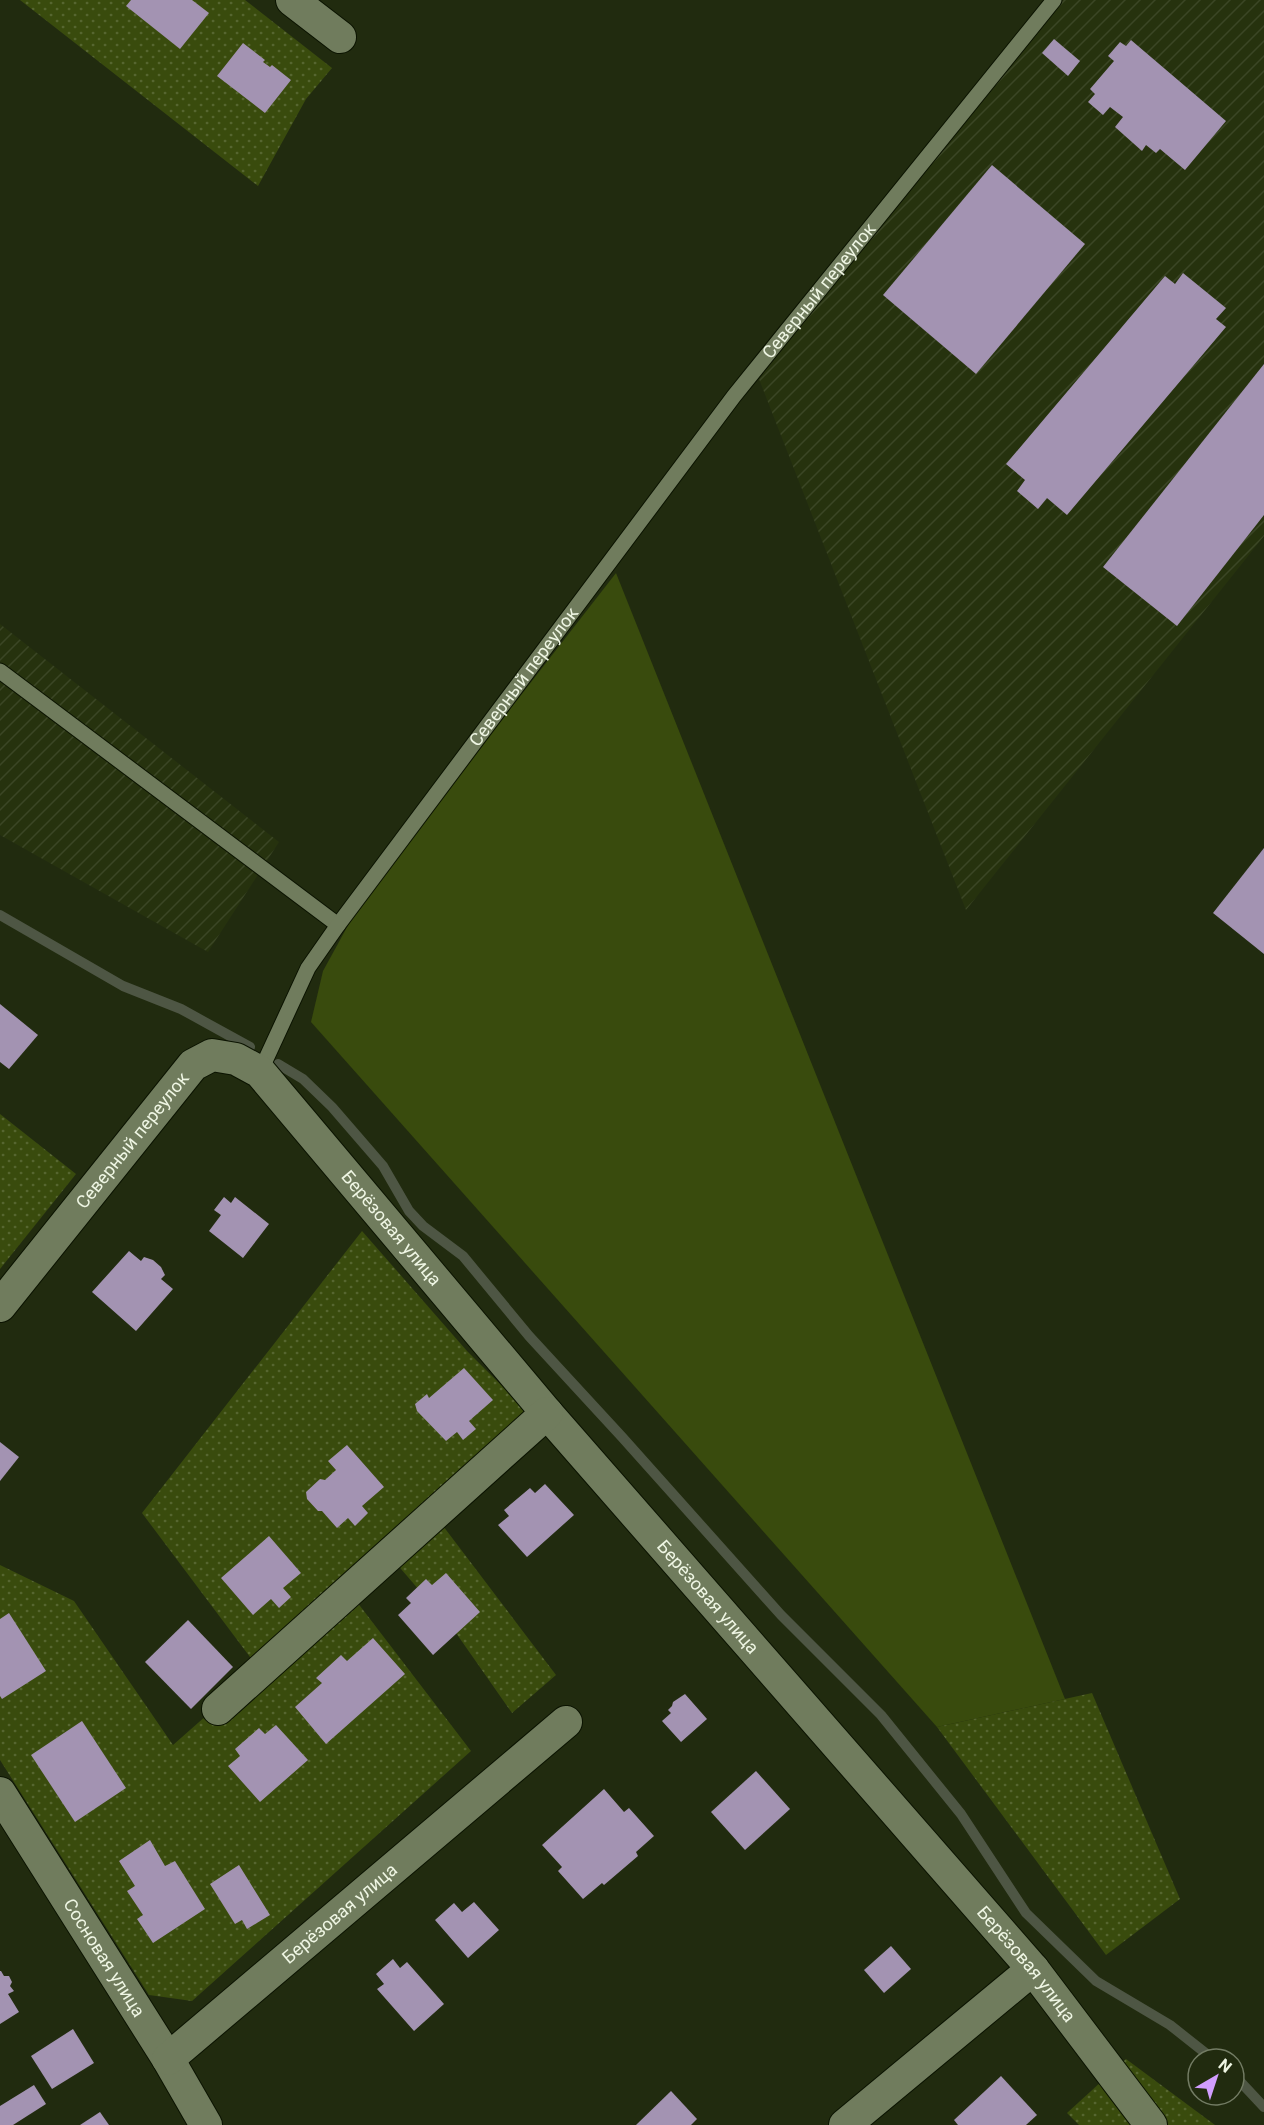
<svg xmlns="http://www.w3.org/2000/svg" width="1264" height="2125" font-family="Roboto,sans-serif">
	<defs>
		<pattern id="industrial-furrows" width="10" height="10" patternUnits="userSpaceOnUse" patternTransform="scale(1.5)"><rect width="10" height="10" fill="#26320e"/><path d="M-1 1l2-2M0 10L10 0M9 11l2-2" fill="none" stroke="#3b4625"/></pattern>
		<pattern id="park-dots" width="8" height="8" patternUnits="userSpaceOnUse" patternTransform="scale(1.5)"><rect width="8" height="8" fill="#394b0d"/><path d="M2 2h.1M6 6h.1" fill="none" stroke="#566630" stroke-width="1.8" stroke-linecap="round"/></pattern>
	</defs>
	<rect width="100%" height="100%" fill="#212b0f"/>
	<g fill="url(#industrial-furrows)">
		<polygon points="1060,0 1264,0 1264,536 966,910 759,379"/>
		<polygon points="0,624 279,842 208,952 0,835"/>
	</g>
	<polygon fill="#394b0d" points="616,573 1065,1699 937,1727 311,1022 323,971 363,898"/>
	<g fill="url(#park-dots)">
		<polygon points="20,0 245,0 332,68 306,99 258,186"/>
		<polygon points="0,1114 76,1174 0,1269"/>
		<polygon points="362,1231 467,1351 538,1422 434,1514 556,1675 512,1713 456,1633 389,1555 357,1602 471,1751 192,2001 149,1995 0,1760 0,1565 74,1601 173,1745 259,1669 142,1513"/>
		<polygon points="1092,1693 1180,1899 1106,1955 937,1727"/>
		<polygon points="1126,2059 1215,2125 1079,2125 1067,2113"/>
	</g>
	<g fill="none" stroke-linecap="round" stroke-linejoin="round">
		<g stroke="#4e5644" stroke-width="10">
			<polyline points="0,915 123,986 181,1009 250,1047"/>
			<polyline points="278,1064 303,1079 332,1107 383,1166 409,1211 423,1226 463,1256 529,1336 622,1437 781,1615 881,1715 961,1814 1026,1913 1096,1981 1170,2025 1213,2059"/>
			<polyline points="1234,2075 1264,2107"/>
		</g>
	</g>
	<g fill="#a393b2">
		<polygon points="131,0 192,0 209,13 180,49 126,6"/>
		<polygon points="1054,39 1080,61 1068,76 1042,53"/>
		<polygon points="1131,40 1226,121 1185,170 1160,149 1156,153 1146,145 1142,151 1115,127 1123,117 1110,107 1103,115 1088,102 1095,94 1090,89 1114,61 1108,56 1120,42 1126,46"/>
		<polygon points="243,43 265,60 263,62 270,67 272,65 291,80 265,113 217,76"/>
		<polygon points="992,165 1085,244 976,374 883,295"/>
		<polygon points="1183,273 1226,308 1216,319 1226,327 1067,515 1047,498 1038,509 1017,491 1025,480 1006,464 1165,276 1175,284"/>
		<polygon points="1264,364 1264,515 1177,626 1103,567"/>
		<polygon points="1264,848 1264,954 1213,913"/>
		<polygon points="0,1004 38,1035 9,1069 0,1062"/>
		<polygon points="224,1197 231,1203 235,1197 269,1224 243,1258 209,1231 221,1215 214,1210"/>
		<polygon points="129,1251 141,1261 144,1257 153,1260 161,1267 165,1275 161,1279 173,1289 136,1331 92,1292"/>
		<polygon points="464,1368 493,1400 469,1421 476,1429 463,1440 457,1432 446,1441 417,1411 415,1404 427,1394 429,1398"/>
		<polygon points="0,1442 19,1457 0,1481"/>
		<polygon points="347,1445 384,1487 362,1506 368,1513 355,1526 348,1518 337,1528 322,1511 318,1511 307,1499 306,1492 320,1479 325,1480 336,1470 328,1461"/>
		<polygon points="545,1484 574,1515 527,1557 498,1525 509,1516 504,1510 530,1488 535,1493"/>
		<polygon points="269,1536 301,1573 283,1588 291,1597 279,1608 271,1599 253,1615 221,1578"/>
		<polygon points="446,1573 480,1612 433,1655 398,1615 411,1603 406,1598 426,1579 432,1585"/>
		<polygon points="9,1613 46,1671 2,1699 0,1696 0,1619"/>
		<polygon points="188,1620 233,1667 191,1709 145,1662"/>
		<polygon points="373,1638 405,1674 326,1744 295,1707 322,1683 316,1678 341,1655 347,1661"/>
		<polygon points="685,1694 707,1719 681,1742 662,1721 671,1713 668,1710 672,1706 673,1702"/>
		<polygon points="82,1721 126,1788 75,1822 31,1755"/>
		<polygon points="276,1725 308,1760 260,1802 228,1766 240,1756 235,1749 259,1728 265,1734"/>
		<polygon points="756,1771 790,1809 745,1850 711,1812"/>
		<polygon points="604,1789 624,1812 629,1808 654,1836 636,1852 638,1856 604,1885 602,1883 583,1899 558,1871 562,1867 542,1845"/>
		<polygon points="150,1840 165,1866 175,1861 205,1909 153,1943 137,1919 143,1915 127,1891 135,1886 119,1861"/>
		<polygon points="239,1865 270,1915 247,1929 242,1920 235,1924 210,1884"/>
		<polygon points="474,1902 499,1930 468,1958 435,1920 454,1903 462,1912"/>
		<polygon points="891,1946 911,1969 884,1993 864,1970"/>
		<polygon points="393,1959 400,1968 407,1962 444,2004 414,2031 377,1989 384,1984 376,1974"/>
		<polygon points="0,1971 1,1971 4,1976 9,1976 12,1982 10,1986 14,1991 8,1994 19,2012 0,2024"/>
		<polygon points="73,2029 94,2063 52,2089 31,2056"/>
		<polygon points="1001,2076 1037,2115 1026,2125 958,2125 954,2120"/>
		<polygon points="34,2085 46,2104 13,2125 0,2125 0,2106"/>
		<polygon points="671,2091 697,2119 691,2125 636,2125"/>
		<polygon points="100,2112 109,2125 80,2125"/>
	</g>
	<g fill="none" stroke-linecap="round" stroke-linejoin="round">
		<g stroke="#0b1300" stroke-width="17">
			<g id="service">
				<polyline points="0,671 338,925"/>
				<path id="s1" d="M260 1072 308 968 338 925 734 396 1054 0"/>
			</g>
		</g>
		<g stroke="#0b1300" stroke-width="34">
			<g id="minor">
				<polyline points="292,0 340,37"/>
				<path id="s2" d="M0 1306 193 1065 212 1055 236 1059 260 1072 547 1413 1033 1969 1151 2125"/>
				<polyline points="218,1709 547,1413"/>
				<path id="s3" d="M0 1793 168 2059 206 2125"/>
				<path id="s4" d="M168 2059 566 1722"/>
				<polyline points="845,2125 1033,1969"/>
			</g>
		</g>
		<use href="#service" stroke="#707c5d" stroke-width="15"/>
		<use href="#minor" stroke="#707c5d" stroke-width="32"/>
	</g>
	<g text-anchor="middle" stroke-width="6" stroke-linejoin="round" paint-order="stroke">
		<g font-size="18" fill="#eff6e4" stroke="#212b0f">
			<text dy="6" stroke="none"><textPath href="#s1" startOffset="963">Северный переулок</textPath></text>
			<text dy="6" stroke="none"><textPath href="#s1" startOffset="477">Северный переулок</textPath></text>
			<text dy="6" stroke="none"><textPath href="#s2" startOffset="212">Северный переулок</textPath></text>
			<text dy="6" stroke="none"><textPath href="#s2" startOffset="586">Берёзовая улица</textPath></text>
			<text dy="6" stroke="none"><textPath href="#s2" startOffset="1072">Берёзовая улица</textPath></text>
			<text dy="6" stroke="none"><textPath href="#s4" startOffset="225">Берёзовая улица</textPath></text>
			<text dy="6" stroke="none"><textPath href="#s3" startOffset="195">Сосновая улица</textPath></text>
			<text dy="6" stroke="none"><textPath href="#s2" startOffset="1558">Берёзовая улица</textPath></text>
		</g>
	</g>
	<g transform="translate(1216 2077) rotate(39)"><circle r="28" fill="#212b0f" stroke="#737c64" stroke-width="1.5"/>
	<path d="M0-4.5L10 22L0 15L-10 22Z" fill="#d19dfe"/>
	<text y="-9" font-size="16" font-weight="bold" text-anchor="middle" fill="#eff6e4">N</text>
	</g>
</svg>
